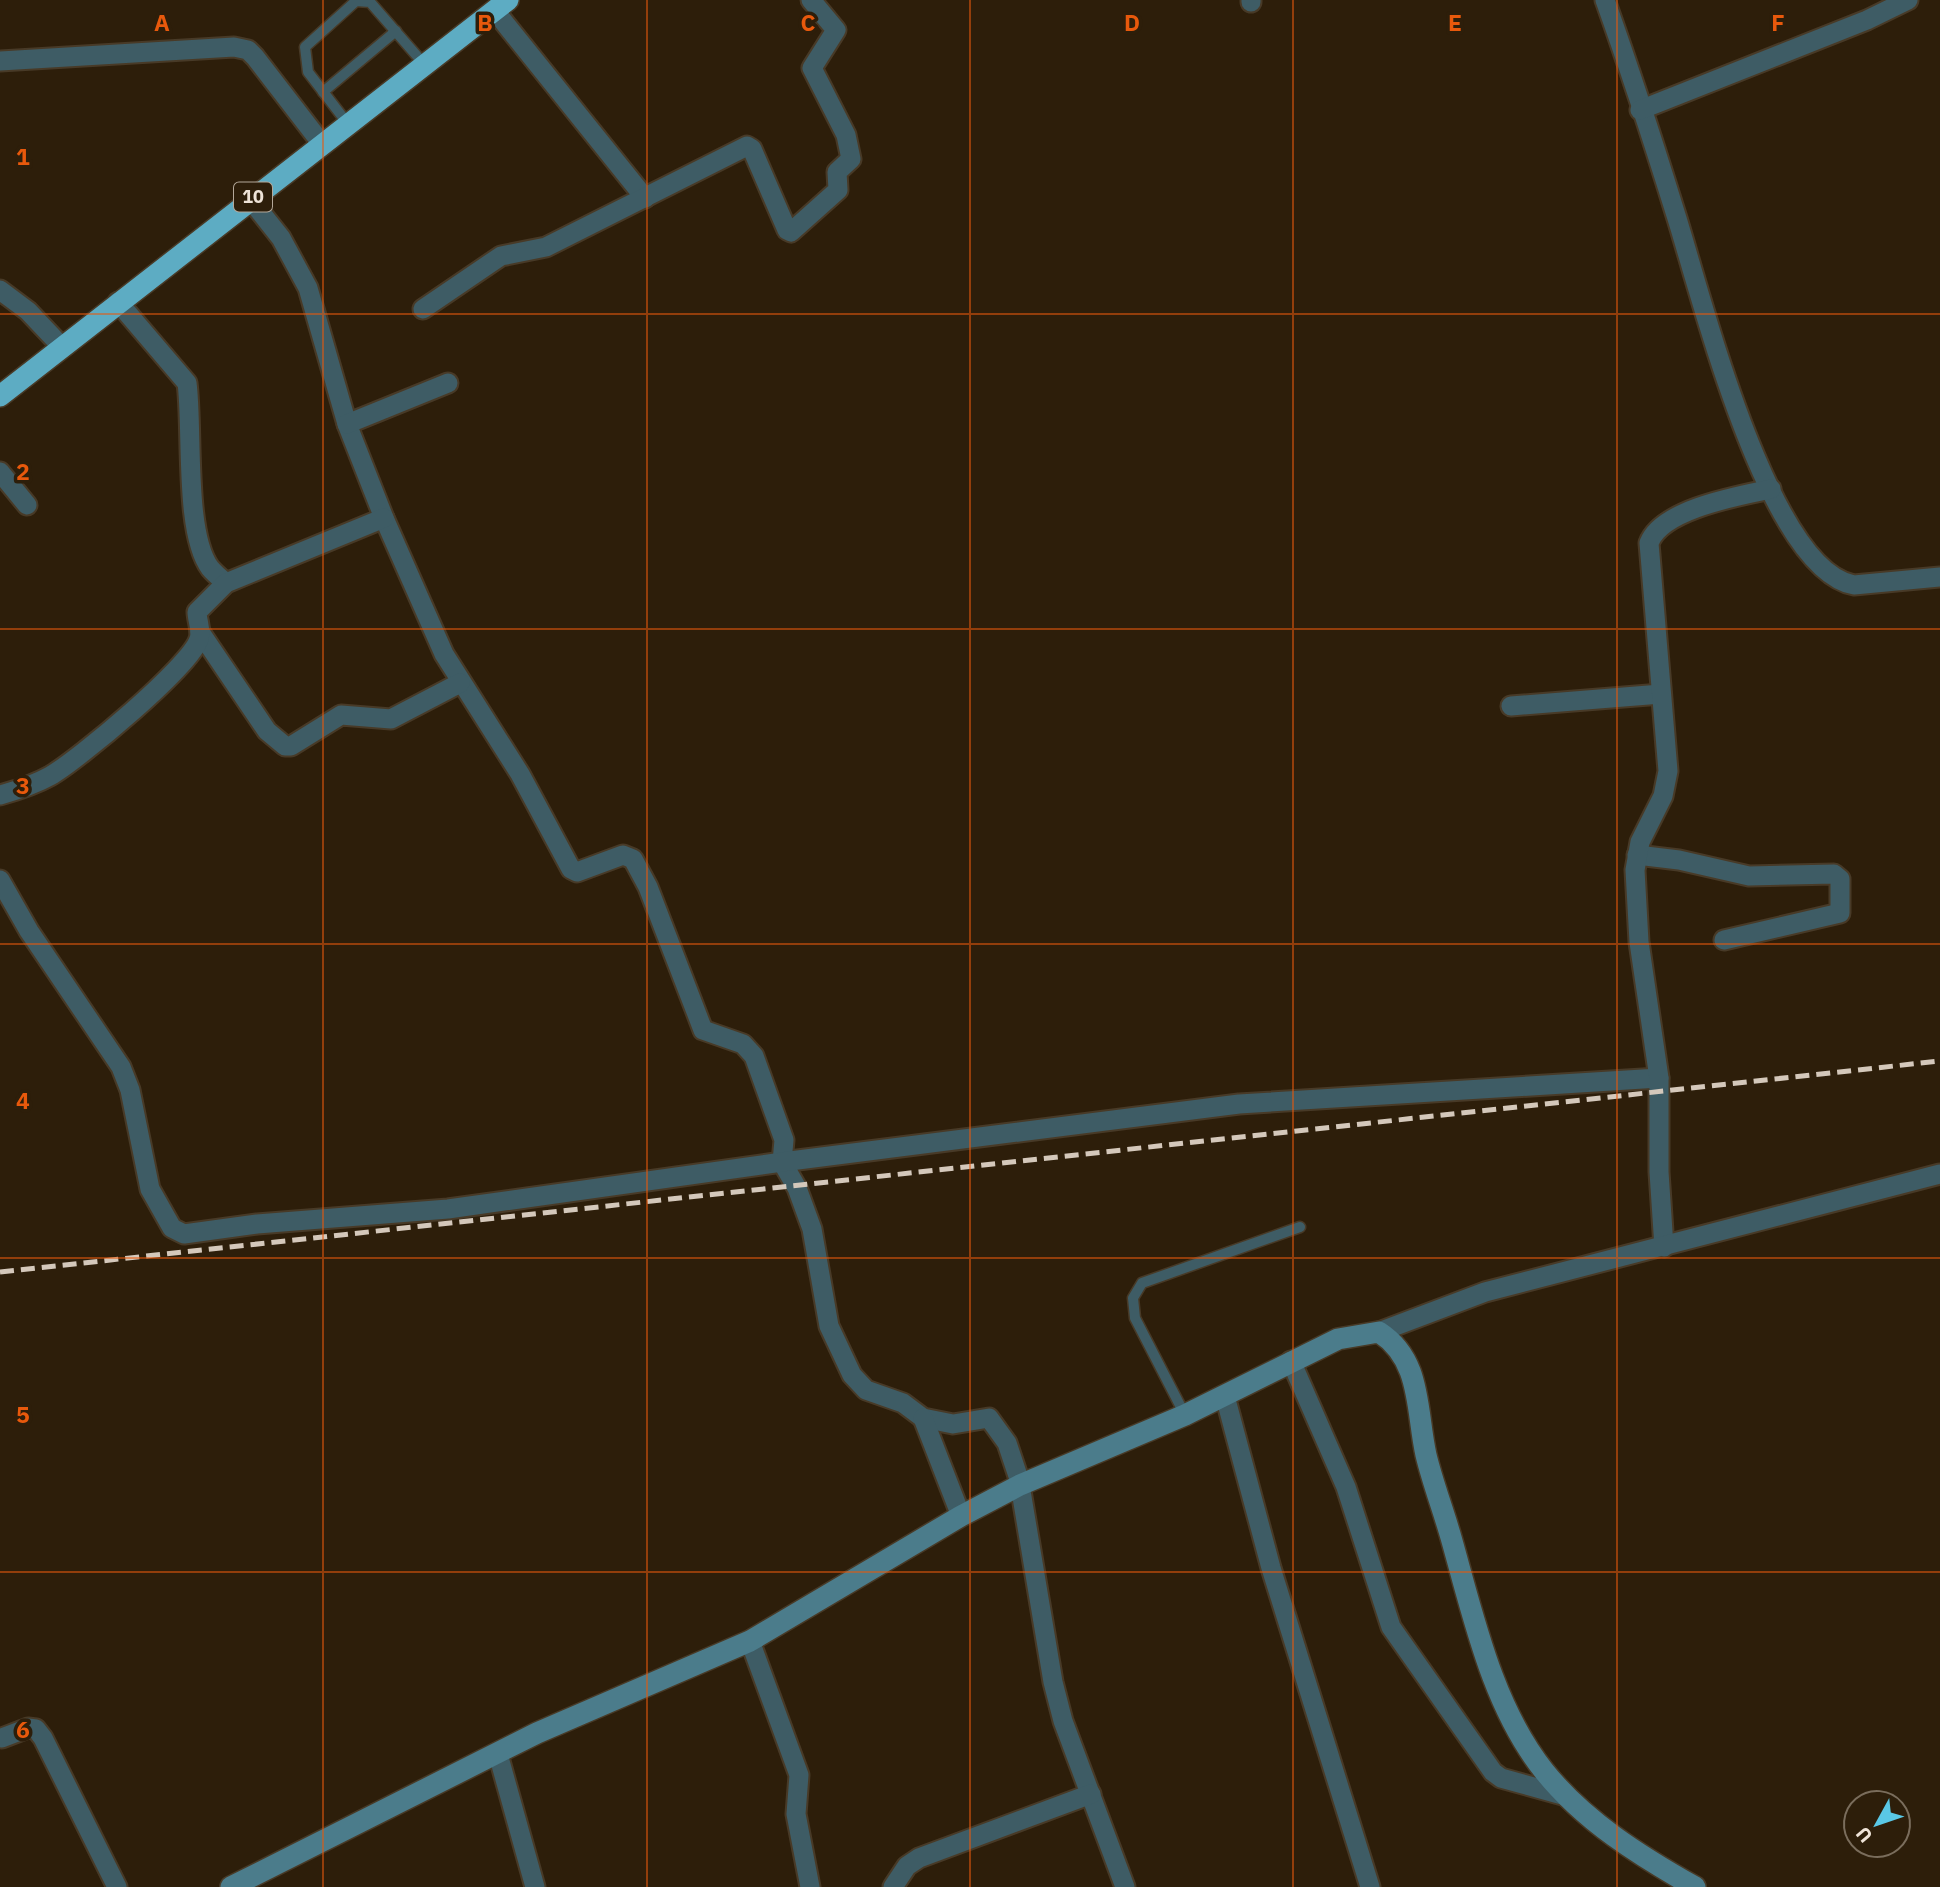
<svg xmlns="http://www.w3.org/2000/svg" width="1940" height="1887" font-family="'IBM Plex Sans',sans-serif">
	<rect width="100%" height="100%" fill="#2d1e0a"/>
	<g fill="none" stroke-linecap="round" stroke-linejoin="round">
		<g stroke="#483a27" stroke-width="13">
			<g id="lane">
				<polyline points="323,92 396,31"/>
				<polyline points="348,124 308,72 305,47 356,1 370,2 424,64"/>
				<polyline points="1185,1415 1135,1318 1133,1298 1142,1283 1300,1227"/>
			</g>
		</g>
		<g stroke="#483a27" stroke-width="23">
			<g id="street">
				<path d="M1605 0C1630 70 1653 141 1675 212 1700 290 1767 569 1854 585L1940 577"/>
				<polyline points="1251,2 1251,0"/>
				<polyline points="495,11 645,198"/>
				<polyline points="0,61 234,47 248,50 255,57 322,144"/>
				<polyline points="1640,110 1867,20 1908,0"/>
				<polyline points="250,199 281,238 308,288 347,424 384,518 444,654 520,774 571,869 577,872 623,855 633,859 648,887 703,1030 743,1044 754,1056 784,1140 782,1162 797,1188 812,1229 829,1326 852,1375 866,1390 903,1403 923,1418 953,1424 989,1418 1007,1443 1019,1479 1053,1682 1063,1721 1125,1887"/>
				<polyline points="0,290 28,311 62,347"/>
				<path d="M118 302 187 383C193 427 184 533 210 568 214 573 220 578 226 583"/>
				<polyline points="423,309 501,256 546,247 747,146 752,149 787,230 791,232 838,190 837,172 851,159 846,135 812,68 836,30 811,0"/>
				<polyline points="347,424 448,383"/>
				<polyline points="0,472 27,505"/>
				<polyline points="200,632 267,731 285,746 291,746 341,715 391,719 460,683"/>
				<polyline points="1511,706 1661,694"/>
				<path d="M0 795C18 790 34 785 50 776 78 760 191 666 199 639 202 631 197 620 197 612L226 583 384 518"/>
				<polyline points="1637,855 1679,860 1749,876 1834,874 1840,879 1840,913 1724,940"/>
				<polyline points="0,880 29,931 121,1067 130,1090 150,1189 172,1228 184,1234 257,1224 448,1209 782,1162 1239,1104 1659,1078"/>
				<path d="M1664 1247 1659 1172V1078L1639 942 1635 870 1640 842 1663 796 1668 771 1649 543C1662 509 1738 496 1771 489"/>
				<polyline points="1379,1332 1485,1292 1940,1174"/>
				<polyline points="1291,1361 1346,1487 1391,1627 1493,1772 1501,1778 1566,1796"/>
				<polyline points="1225,1396 1271,1568 1370,1887"/>
				<polyline points="923,1418 961,1516"/>
				<polyline points="750,1641 799,1775 796,1814 810,1887"/>
				<polyline points="2,1738 28,1728 36,1729 43,1738 117,1887"/>
				<polyline points="498,1754 535,1887"/>
				<polyline points="893,1887 907,1866 919,1858 1091,1794"/>
			</g>
		</g>
		<g stroke="#483a27" stroke-width="24">
			<path id="secondary" d="M231 1887 537 1733 750 1641 961 1516 1020 1485 1185 1415 1338 1339 1379 1332C1422 1360 1416 1410 1426 1455 1433 1484 1444 1512 1452 1541 1474 1619 1493 1707 1544 1771 1584 1821 1640 1856 1695 1887"/>
		</g>
		<g stroke="#483a27" stroke-width="24">
			<polyline id="highway" points="0,396 508,0"/>
		</g>
		<use href="#lane" stroke="#3e5c65" stroke-width="10"/>
		<use href="#street" stroke="#3e5c65" stroke-width="19"/>
		<use href="#secondary" stroke="#4b7c8b" stroke-width="21"/>
		<use href="#highway" stroke="#5dacc3" stroke-width="21"/>
		<polyline stroke="#d4c8bb" stroke-width="5" stroke-dasharray="14 7" stroke-linecap="butt" points="0,1272 1940,1061"/>
	</g>
	<path fill="none" stroke="#e8590c" stroke-width="2" stroke-opacity="0.55" d="M323 0V1887M647 0V1887M970 0V1887M1293 0V1887M1617 0V1887M0 314H1940M0 629H1940M0 944H1940M0 1258H1940M0 1572H1940"/>
	<g text-anchor="middle" stroke-width="7" stroke-linejoin="round" paint-order="stroke">
		<rect fill="#2d1e0a" stroke="#b4a89a" stroke-width="2" x="234" y="182.5" width="38" height="29" rx="5"/>
		<g font-size="18" font-weight="bold" fill="#eee3d7">
			<text x="253" y="203">10</text>
		</g>
	</g>
	<g font-size="23" text-anchor="middle" font-weight="bold" fill="#e8590c" stroke="#2d1e0a" stroke-width="7" stroke-linejoin="round" paint-order="stroke">
		<text x="162" y="31">A</text>
		<text x="485" y="31">B</text>
		<text x="808" y="31">C</text>
		<text x="1132" y="31">D</text>
		<text x="1455" y="31">E</text>
		<text x="1778" y="31">F</text>
		<text x="23" y="165">1</text>
		<text x="23" y="480">2</text>
		<text x="23" y="794">3</text>
		<text x="23" y="1109">4</text>
		<text x="23" y="1423">5</text>
		<text x="23" y="1738">6</text>
	</g>
	<g transform="translate(1877 1824) rotate(230)"><circle r="33" fill="#2d1e0a" stroke="#7a6d5c" stroke-width="2"/>
	<path d="M0-5L12 26L0 18L-12 26Z" fill="#5ac8e6"/>
	<text y="-10" font-size="19" font-weight="bold" text-anchor="middle" fill="#eee3d7">U</text>
	</g>
</svg>
